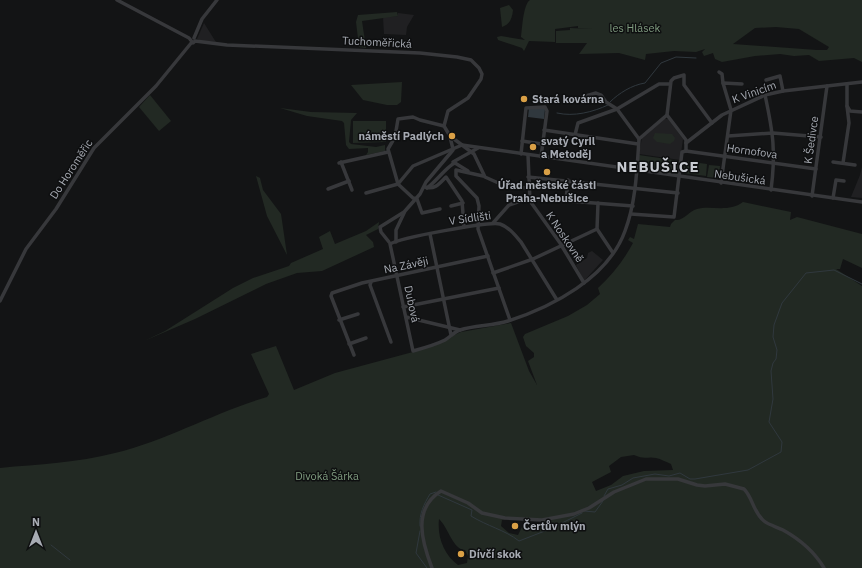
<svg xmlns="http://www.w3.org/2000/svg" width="862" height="568" font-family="'IBM Plex Sans',sans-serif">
	<rect width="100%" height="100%" fill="#131415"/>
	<g fill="#202022">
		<polygon points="398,13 414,15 407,27 406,35 384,34 383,17 398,16"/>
		<polygon points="204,23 214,39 216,42 202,41 197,39"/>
		<polygon points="664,119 668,119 683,139 680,160 639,154 642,138"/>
		<polygon points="862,167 862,198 851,197 860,175"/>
		<polygon points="592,251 603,260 584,281 576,265 587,258 588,253"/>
	</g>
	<g fill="#222923" fill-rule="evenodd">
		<path d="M530 0H862V62L854 58 819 61 809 55 794 56 780 54 755 56 722 62 715 59 713 53 704 56 702 52 705 49 696 52 674 51 646 54 645 60 619 53 579 54 587 43H556V31L570 30V28L593 29 578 28V26L555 29V42L529 41 524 51 522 48 498 40 497 37 501 36 525 40 521 37C522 31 523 4 530 0ZM776 27 799 29 829 47 827 50H817L733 44 755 28Z"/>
		<path d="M509 5 513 10C512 19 510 24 502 27L500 8Z"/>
		<polygon points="397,12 398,16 362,21 366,48 359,47 356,22 358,15"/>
		<polygon points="402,82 401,102 397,105 387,105 363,100 351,85"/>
		<polygon points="150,95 171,121 159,131 139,107"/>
		<polygon points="280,108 311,112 357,113 351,120 349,142 351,144 376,147 385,145 385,151 366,155 368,152 368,148 349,149 346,145 344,123 342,121 307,116"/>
		<polygon points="353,121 386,121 386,142 353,143"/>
		<polygon points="655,133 672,134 675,138 674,141 670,144 657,142 653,138"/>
		<polygon points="639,155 680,161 678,175 637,168"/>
		<polygon points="685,161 707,164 706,176 683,173"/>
		<polygon points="709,165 720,166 719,178 707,177"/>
		<polygon points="256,176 260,178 263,190 281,214 287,255 267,216"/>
		<path d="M743 202 791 212 790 220 797 217 862 234V268L843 259 840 269H836L862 286V568H0V468C39 464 77 463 115 453 168 440 215 412 267 397L269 394 251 354 276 346 294 390 335 373 424 349 461 332 511 323 529 371 537 385 528 361 534 357V353L526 346 523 337 525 334 568 316 587 305 600 294 598 288C612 275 624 260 633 243L628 240 630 237 634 239 638 224 670 227 671 224 675 220C684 221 689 211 697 209 711 205 728 213 743 202ZM634 455C645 460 648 456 656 458 661 459 666 462 671 464L673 470 644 471 623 476 611 485 596 491 592 482 611 472 609 466 621 457ZM512 518 544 519V522L537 526 522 527 518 535 509 533 501 526 502 520ZM439 519C448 527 453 550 465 550L468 556 467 563 458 565C444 555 437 537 439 519Z"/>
		<polygon points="379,222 378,229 366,235 373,242 374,247 322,271 297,273 266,284 195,319 144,341 165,331 233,288 253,278 289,266 291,263 323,249 319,237 330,231 335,244 366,231"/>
	</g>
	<polygon fill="#30383e" points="529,108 545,109 544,119 528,117"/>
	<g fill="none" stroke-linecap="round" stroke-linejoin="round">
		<g stroke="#30383e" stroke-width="1">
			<path d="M610 102C619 93 632 85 645 83L661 63 676 57 696 58"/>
			<path d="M557 113C574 117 593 112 608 105"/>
			<path d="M438 495 472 510 471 516C487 526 505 530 519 541L550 529 582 513"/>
			<polyline points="604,496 608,489 622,485 633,478 655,474 669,476 680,473 690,479 695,479 748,470 781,452 782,442 769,422 773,399 771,371 773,363 776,359 777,350 773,337 774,325 782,303 806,273 834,270 862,284"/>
			<polyline points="584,511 595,512 603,501"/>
			<path d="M420 526C419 514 424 504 430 494L436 492"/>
			<polyline points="420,531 416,553 427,568"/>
			<polyline points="51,545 70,560"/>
		</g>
		<g stroke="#37383b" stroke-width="3.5">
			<polyline points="117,0 189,38 193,43 195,41 227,45 420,53 457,57 471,60 479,68 482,74 481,79 468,98 448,111 444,126 450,136 474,154 485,177 505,186 528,188"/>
			<polyline points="194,38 202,19 217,0"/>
			<polyline points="719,72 722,74 723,83"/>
			<polyline points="766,80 780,76 783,91"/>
			<polyline points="847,84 847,106 850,111 862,112"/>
			<path d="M765 95C773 132 776 152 771 190"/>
			<polyline points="579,98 596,93 601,95 606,102 617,109 639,139"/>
			<polyline points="667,115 671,81 674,78 684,75 684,85 712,123"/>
			<polyline points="544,130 638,144"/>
			<polyline points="575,135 578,123 617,109 659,84 670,84"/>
			<polyline points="728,136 773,133 821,137"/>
			<polyline points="450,137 453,149"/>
			<polyline points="522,141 542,144"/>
			<polyline points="686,143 722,115 765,95 783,91 862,82"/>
			<polyline points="686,151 816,169"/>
			<polyline points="521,154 526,108 545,107 547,111 541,157"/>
			<polyline points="528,155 530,201 560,243 584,283"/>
			<polyline points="341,162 352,190"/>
			<polyline points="453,162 478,148"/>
			<polyline points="833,162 855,165"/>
			<polyline points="339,163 388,152"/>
			<polyline points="843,163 849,123 847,106"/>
			<polyline points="483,176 456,170 456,176 477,198 479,206 478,229 510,320"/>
			<polyline points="528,177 678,193"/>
			<polyline points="721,183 731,110 723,83 742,84"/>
			<path d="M425 187C435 190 439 184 446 177L462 201 464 227"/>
			<path d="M427 188C435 183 449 164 455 163L468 171"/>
			<polyline points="328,189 349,181"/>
			<polyline points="366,193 398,184 413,166 462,145 862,202"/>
			<polyline points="812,196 827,86"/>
			<polyline points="833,198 836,180 844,181"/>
			<polyline points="566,200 568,180"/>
			<polyline points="598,203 597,229 613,253"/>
			<polyline points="451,206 463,203"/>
			<polyline points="440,209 422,213 417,199 413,198 398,184 388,149 395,137 398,119 413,117 420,120 444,126"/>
			<polyline points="631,214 674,217 682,152 686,151"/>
			<polyline points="493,223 509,205 529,198 633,206"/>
			<polyline points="430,234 451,335"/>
			<polyline points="389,242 381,232 380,227 404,212"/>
			<polyline points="396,242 396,230 405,211 420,194 426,182 453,150"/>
			<polyline points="493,273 533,259 597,229"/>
			<polyline points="371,282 370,285 391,342"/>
			<path d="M557 300 521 242C515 235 509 227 500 224 490 221 399 238 390 244L413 351C424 348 435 345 445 340 450 337 454 332 460 330 475 325 492 326 508 321 552 307 608 278 625 231 636 202 637 169 639 139L667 115 686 140V151"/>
			<polyline points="0,301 26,249 56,209 94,148 156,86 192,42"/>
			<polyline points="403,307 499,288"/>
			<polyline points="406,317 460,330"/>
			<polyline points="339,320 358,314"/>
			<polyline points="349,344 366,338"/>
			<polyline points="354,355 331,296 332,293 362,283 488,256"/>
			<path d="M432 568C422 542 412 509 441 491L468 503 482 513 505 518 542 520 574 514 589 508 614 492 646 479H678L697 485 705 486 725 484 744 489C753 498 753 512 764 521 769 525 777 527 783 530 801 540 814 551 824 568"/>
		</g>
	</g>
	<g fill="#daa046" stroke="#0e0f10" stroke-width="1.5">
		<circle cx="524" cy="99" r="4"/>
		<circle cx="452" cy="136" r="4"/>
		<circle cx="533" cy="147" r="4"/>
		<circle cx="547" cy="172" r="4"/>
		<circle cx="515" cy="526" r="4"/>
		<circle cx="461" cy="554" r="4"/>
	</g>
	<g text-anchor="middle" stroke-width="3" stroke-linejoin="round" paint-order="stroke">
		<g font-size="11" fill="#809c80" stroke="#0e0f10">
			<text x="635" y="32">les Hlásek</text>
			<text x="327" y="480">Divoká Šárka</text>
		</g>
		<g font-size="11" fill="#a7abb3" stroke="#0e0f10">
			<text transform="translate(377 42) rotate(3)" y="4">Tuchoměřická</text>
			<text transform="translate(754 92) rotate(-20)" y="4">K Vinicím</text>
			<text transform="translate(811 140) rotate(-82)" y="4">K Šedivce</text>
			<text transform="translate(752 151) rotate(8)" y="4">Hornofova</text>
			<text transform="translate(71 169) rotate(-57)" y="4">Do Horoměřic</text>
			<text transform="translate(740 177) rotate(8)" y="4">Nebušická</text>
			<text transform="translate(470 218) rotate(-8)" y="4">V Sídlišti</text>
			<text transform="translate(565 237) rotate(56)" y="4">K Noskovně</text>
			<text transform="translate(406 265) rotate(-12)" y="4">Na Závěji</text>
			<text transform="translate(412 304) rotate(78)" y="4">Dubová</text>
		</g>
		<g font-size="11" font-weight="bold" fill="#a7abb3" stroke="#0e0f10" text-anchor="start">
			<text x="532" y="103">Stará kovárna</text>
			<text x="444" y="140" text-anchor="end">náměstí Padlých</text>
			<text x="541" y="145">svatý Cyril<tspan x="541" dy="13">a Metoděj</tspan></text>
			<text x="547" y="189" text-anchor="middle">Úřad městské části<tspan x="547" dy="13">Praha-Nebušice</tspan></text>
			<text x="523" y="530">Čertův mlýn</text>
			<text x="469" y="558">Dívčí skok</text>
		</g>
		<g font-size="15" font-weight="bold" letter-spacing="1" fill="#c7cad0" stroke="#0e0f10">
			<text x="658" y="172">NEBUŠICE</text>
		</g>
	</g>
	<g transform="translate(36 532)" stroke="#0e0f10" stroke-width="3" paint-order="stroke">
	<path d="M0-3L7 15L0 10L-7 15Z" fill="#a7abb3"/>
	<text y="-6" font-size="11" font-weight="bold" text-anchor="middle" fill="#a7abb3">N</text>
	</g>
</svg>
